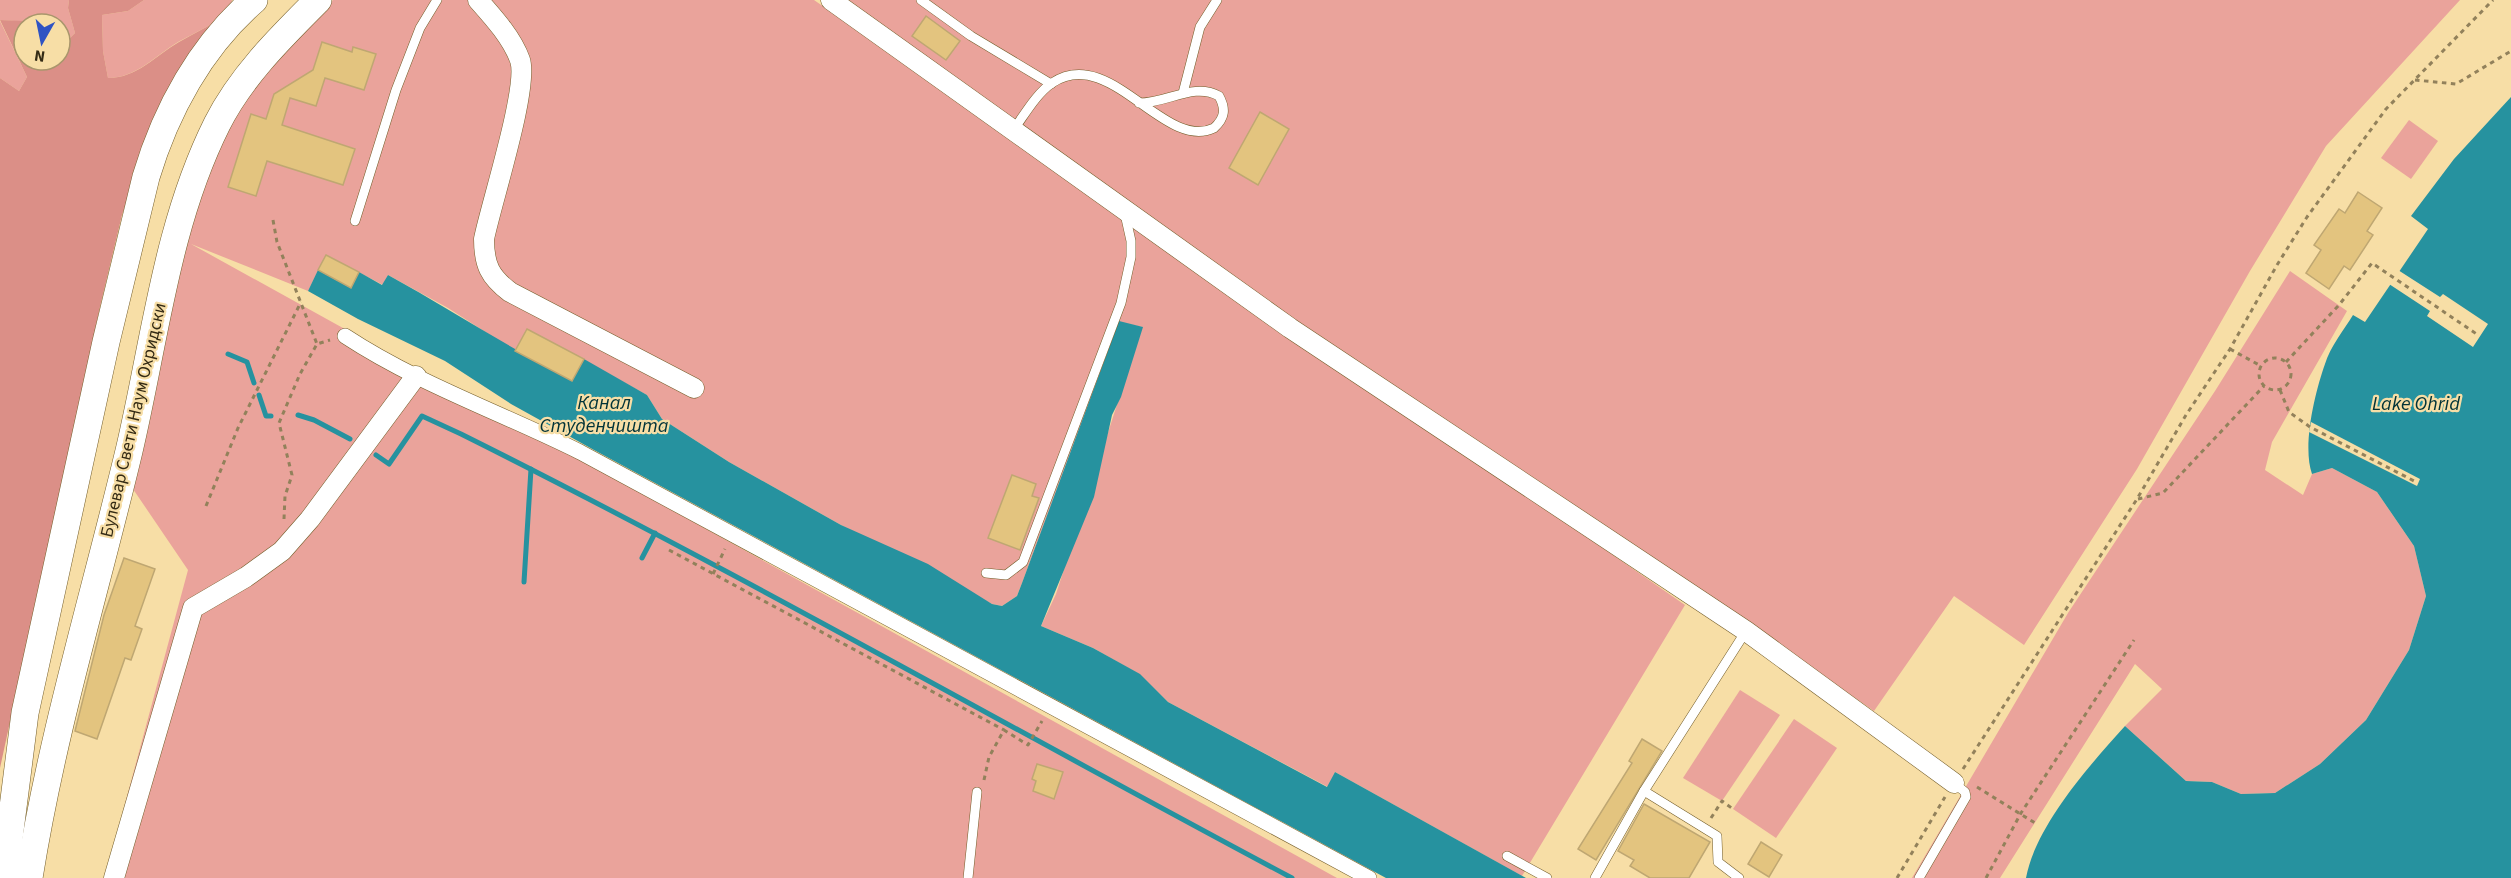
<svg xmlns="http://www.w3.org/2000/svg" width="2511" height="878" font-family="'Source Sans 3',sans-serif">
	<rect width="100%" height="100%" fill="#f7dea6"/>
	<g fill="#eaa39b">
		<polygon points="0,0 69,0 68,8 75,33 61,47 60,24 0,20"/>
		<path d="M144 0H232L229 15C212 24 195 33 178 42 155 56 136 78 108 78L103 51 102 15 128 11Z"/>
		<polygon points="333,0 814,0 1685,605 1522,876 1335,772 1328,787 1168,702 1139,674 1093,648 1041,626 1056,594 1142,327 1119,322 1022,583 1017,596 1002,606 992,604 841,525 729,462 662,419 647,395 527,329 515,351 448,308 388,275 383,285 326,255 308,291 191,244 1337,878 105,878 188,570 133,489 185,242 199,194 243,96 272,59"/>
		<polygon points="845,0 2460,0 2326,146 2250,271 2137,469 2024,645 1954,596 1874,711 1552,490 1301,325"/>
		<polygon points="0,21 27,77 19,91 0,78"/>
		<polygon points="2409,120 2438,141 2411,179 2381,158"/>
		<polygon points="2290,271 2347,311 2272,442 2265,470 2303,495 2312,474 2332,468 2377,492 2414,546 2426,596 2409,650 2366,720 2320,764 2275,793 2241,794 2212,782 2186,781 2125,726 2162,689 2135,664 2000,878 1912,878 2068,613 2215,391"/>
		<polygon points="1740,690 1780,715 1722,801 1683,778"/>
		<polygon points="1794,719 1837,748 1776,838 1733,809"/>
	</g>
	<path fill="#db8f87" d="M69 0H144L128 11 102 15 103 51 108 78C137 78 155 56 179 42 195 33 212 24 229 15L149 140 122 215 100 307 0 768V78L19 91 27 77 0 20 47 22 48 24H24V60H60V45L61 47 75 33 68 8Z"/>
	<g fill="#26929f">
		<path d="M2511 97V878H2026C2036 825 2089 766 2125 726L2186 781 2212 782 2241 794 2275 793 2320 764 2366 720 2409 650 2426 596 2414 546 2377 492 2332 468 2312 474C2302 446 2315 392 2325 364 2330 347 2344 330 2353 315L2365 322 2428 229 2411 216 2454 159Z"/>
		<path d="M318 270 351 288 359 272 382 285 388 275C450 309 509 348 572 380L584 359 647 395 662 419 729 462 841 525 928 564 992 604 1002 606 1017 596 1022 583 1119 321 1143 327 1121 397 1112 415 1094 497 1041 626 1093 648 1140 674 1168 702 1327 787 1335 772 1526 878H1386L594 450 511 404 445 361 358 319 308 291Z"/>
	</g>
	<g fill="#f7dea6">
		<polygon points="2398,270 2440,297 2443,294 2488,324 2473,347 2427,316 2430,311 2389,284"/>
		<polygon points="2311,422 2420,479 2417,486 2309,432"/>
	</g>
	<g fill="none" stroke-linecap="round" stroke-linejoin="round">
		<g stroke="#26929f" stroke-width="5">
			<polyline points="228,354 247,362 254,383"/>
			<polyline points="259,395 266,416 271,416"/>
			<polyline points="298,415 314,420 350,439"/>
			<path d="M376 455 389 464 422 416 461 434C742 574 1015 731 1292 878"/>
			<polyline points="642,558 655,533"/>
			<polyline points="524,582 531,469"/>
		</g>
	</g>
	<g fill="#e3c47f" stroke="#bfa772" stroke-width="1.5">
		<polygon points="926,16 960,41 946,60 912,36"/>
		<polygon points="322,42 352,52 353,47 376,54 364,90 325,78 316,106 290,98 282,125 355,149 343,185 267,161 256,196 228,187 251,114 266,119 274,94 313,70"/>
		<polygon points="1260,112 1289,129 1258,185 1229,168"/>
		<polygon points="2358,192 2382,208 2367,231 2373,235 2350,270 2344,266 2329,289 2306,273 2321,250 2314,245 2339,209 2345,213"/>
		<polygon points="326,255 359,272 351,288 318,270"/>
		<polygon points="527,329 584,359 572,381 515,351"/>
		<polygon points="1012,475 1036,484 1032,496 1039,498 1020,550 988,538"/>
		<polygon points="124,558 155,569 135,626 142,629 131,660 125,658 97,739 75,731 104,615"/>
		<polygon points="1642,739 1662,751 1596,860 1578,849 1632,763 1629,761"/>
		<polygon points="1037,764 1063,772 1054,799 1033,791 1036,781 1032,779"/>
		<polygon points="1644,804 1710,842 1689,878 1650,878 1630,866 1634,860 1618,851"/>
		<polygon points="1761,842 1782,855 1769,877 1748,864"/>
	</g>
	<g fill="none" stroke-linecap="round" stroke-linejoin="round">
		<g stroke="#735d29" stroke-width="10">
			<g id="service">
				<polyline points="921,0 971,36 1051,84"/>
				<polyline points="1183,93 1200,27 1217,0"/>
				<path d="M1014 129C1025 114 1036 94 1052 83 1110 44 1164 152 1214 128 1225 118 1226 109 1219 96 1194 82 1168 103 1139 103"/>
				<polyline points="355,221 396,90 420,28 437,0"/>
				<polyline points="986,573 1006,575 1023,562 1121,303 1131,257 1131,241 1125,214"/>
				<polyline points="1644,791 1717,836 1718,862 1739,878"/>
				<polyline points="1507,856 1547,878"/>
				<polyline points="968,878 977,792"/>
				<polyline points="1595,878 1644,791 1746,631"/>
				<polyline points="1919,878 1966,797 1965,792 1954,783"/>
			</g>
		</g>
		<g stroke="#735d29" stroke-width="16">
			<path id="pedestrian" d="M345 336C418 384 502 413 580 452L1369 878"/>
		</g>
		<g stroke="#735d29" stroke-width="21">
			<g id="minor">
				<path d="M478 0C494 18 512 38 520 60 529 87 491 204 484 239 484 265 490 277 510 292L694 388"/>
				<polyline points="831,0 1290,328 1746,631 1954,783"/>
				<polyline points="114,878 193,608 246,577 282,551 310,519 416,376"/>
			</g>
		</g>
		<g stroke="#735d29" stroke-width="28">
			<g id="secondary">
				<path d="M4 878 25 713 106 342 146 177C166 110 201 46 254 0"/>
				<path d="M29 878C52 733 95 593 129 451 155 341 166 226 217 124 241 76 281 37 318 0"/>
			</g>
		</g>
		<g stroke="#92815b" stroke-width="3" stroke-dasharray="4.5 4.5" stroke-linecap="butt">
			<polyline points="2415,80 2456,84 2511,51"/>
			<polyline points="273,220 277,242 317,344"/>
			<polyline points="2230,349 2261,366"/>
			<circle cx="2275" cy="374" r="16"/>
			<polyline points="2286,362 2339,305 2372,263 2478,335"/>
			<polyline points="2280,390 2289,412 2310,427 2416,482"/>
			<polyline points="2138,499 2163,493 2264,386"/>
			<polyline points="206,506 238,428 301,302"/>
			<polyline points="284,519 285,496 292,475 279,423 300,374 317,344 330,340"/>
			<polyline points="669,550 1004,730"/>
			<polyline points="713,574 725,549"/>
			<polyline points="1963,769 2137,499 2186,415 2230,349 2277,265 2307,217 2386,109 2493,0"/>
			<polyline points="984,780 989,757 1004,730 1028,745 1042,721"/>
			<polyline points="1977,787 2035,823"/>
			<polyline points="1711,818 1722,801 1733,809"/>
			<polyline points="1897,878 1945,797"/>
			<polyline points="1986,878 2021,813 2134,640"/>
		</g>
		<use href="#service" stroke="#fff" stroke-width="9"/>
		<use href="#pedestrian" stroke="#fff" stroke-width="15"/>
		<use href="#minor" stroke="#fff" stroke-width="20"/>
		<use href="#secondary" stroke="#fff" stroke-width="27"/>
	</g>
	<g text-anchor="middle" stroke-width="4.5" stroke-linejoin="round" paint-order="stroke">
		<g font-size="18" fill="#342b15" stroke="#f7dea6">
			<text transform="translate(133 420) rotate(-77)" y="6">Булевар Свети Наум Охридски</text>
		</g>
		<g font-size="20" font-style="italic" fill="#013338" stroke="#f7dea6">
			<text x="604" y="409">Канал<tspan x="604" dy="23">Студенчишта</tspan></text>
			<text x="2416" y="410">Lake Ohrid</text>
		</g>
	</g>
	<g transform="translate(42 42) rotate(189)"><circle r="28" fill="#f7dea6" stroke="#a9966c" stroke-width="1.5"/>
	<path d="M0-4.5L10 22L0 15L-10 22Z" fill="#2f53c3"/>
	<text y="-9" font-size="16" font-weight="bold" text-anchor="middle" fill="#342b15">N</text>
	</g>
</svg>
